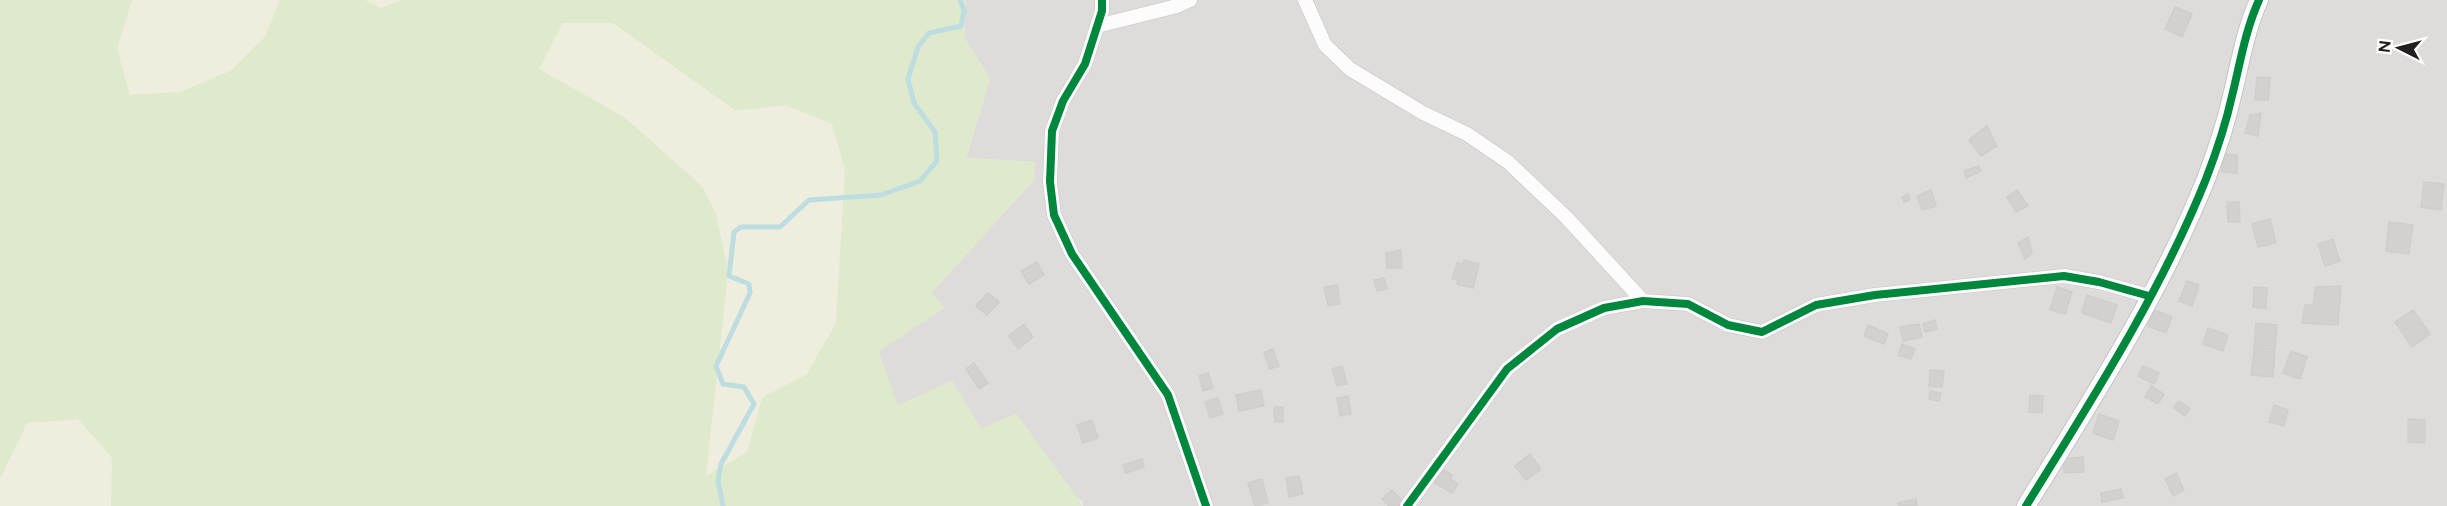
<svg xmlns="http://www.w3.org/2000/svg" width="2447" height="506" font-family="Figtree,sans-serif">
	<rect width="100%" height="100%" fill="#eeecea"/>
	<polygon fill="#dddcdb" points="966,0 2447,0 2447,506 1083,506 1083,502 981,429 952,381 898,406 878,351 944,308 931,293 1034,180 1035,162 966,158 990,79 964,37"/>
	<g fill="#eeedde">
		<polygon points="132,0 280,0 265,37 230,71 180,92 130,95 117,49"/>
		<polygon points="365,0 402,0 381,8"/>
		<polygon points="563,22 613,23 736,111 785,105 832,124 845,170 836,323 807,374 762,398 747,452 705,476 728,271 716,214 702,185 624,118 538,69"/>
		<polygon points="78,419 112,458 111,506 0,506 0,479 27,423"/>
	</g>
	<path fill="#dfe9cb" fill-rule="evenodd" d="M0 0H132L117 49 130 95 180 92 230 71 265 37 280 0H365L381 8 402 0H966L964 37 990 79 966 158 1035 162 1034 180 931 293 945 307 878 352 898 405 952 381 981 429 1016 413 1083 506H111L112 458 78 419 27 423 0 479ZM563 23H613L736 111 785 105 832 124 845 170 836 323 807 374 762 398 747 452 706 476 728 271 716 214 702 186 624 117 539 69Z"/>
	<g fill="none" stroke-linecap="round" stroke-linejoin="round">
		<polyline stroke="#bedde0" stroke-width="5" points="723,506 718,481 721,464 754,404 744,387 723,384 716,366 750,293 749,284 729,276 734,232 741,227 780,227 809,200 881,195 920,181 937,161 935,132 914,103 908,79 918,47 929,33 961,26 964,10 960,0"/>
	</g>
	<g fill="#d3d0ce" stroke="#d1cdcb" stroke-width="1.5">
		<polygon points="2175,7 2192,14 2182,37 2165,29"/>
		<polygon points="2257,77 2270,78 2268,100 2255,100"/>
		<polygon points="2261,113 2258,136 2245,133 2250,115"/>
		<polygon points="1987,126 1997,146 1981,156 1969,140"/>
		<polygon points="2223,154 2237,155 2237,173 2222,172"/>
		<polygon points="1979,166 1981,171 1966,178 1964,171"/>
		<polygon points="2424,182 2444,184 2441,210 2421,207"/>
		<polygon points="1931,190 1936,206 1922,210 1917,196"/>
		<polygon points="2017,190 2028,206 2016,212 2007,197"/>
		<polygon points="1908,194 1910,200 1904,202 1902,197"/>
		<polygon points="2227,202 2239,202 2240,222 2228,222"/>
		<polygon points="2270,219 2276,243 2258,247 2252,224"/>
		<polygon points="2389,222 2413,225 2409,254 2386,251"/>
		<polygon points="2028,237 2032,253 2025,259 2018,243"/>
		<polygon points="2333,239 2340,261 2325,266 2318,244"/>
		<polygon points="1401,250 1402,268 1387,268 1386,253"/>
		<polygon points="1464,260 1479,264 1473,288 1457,284 1458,280 1452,279 1457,263 1463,264"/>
		<polygon points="1037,262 1044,275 1029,284 1021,271"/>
		<polygon points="1384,278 1387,289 1377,291 1374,280"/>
		<polygon points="2187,281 2199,285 2192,306 2179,301"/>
		<polygon points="1337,285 1340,304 1328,306 1324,287"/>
		<polygon points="2341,286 2338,325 2302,323 2305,305 2313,305 2316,287"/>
		<polygon points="2057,287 2072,292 2065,314 2050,310"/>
		<polygon points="2254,287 2267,288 2266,309 2253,307"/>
		<polygon points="988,293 999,302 987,315 976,306"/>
		<polygon points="2087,295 2117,305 2111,323 2082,313"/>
		<polygon points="2154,310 2172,317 2166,333 2148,326"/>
		<polygon points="2413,310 2430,334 2412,347 2395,322"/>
		<polygon points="1935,320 1937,329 1925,332 1923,324"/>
		<polygon points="2256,323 2277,325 2275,350 2254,348"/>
		<polygon points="1024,324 1033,337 1018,349 1009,336"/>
		<polygon points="1919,324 1922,337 1903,341 1900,327"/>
		<polygon points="1868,325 1888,334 1884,344 1864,336"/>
		<polygon points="2208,328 2228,335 2223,351 2203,344"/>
		<polygon points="1902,344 1915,349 1911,359 1898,355"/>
		<polygon points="1273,349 1279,366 1270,369 1264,353"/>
		<polygon points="2254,350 2275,352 2273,377 2251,375"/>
		<polygon points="2291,351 2307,357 2300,379 2283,373"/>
		<polygon points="974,363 988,383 979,389 966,369"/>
		<polygon points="1342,366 1347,384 1337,386 1332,369"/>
		<polygon points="2143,366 2159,373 2154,384 2138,376"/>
		<polygon points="1930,370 1944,371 1942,387 1929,386"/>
		<polygon points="1208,373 1213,388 1203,391 1199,376"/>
		<polygon points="2151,386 2164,394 2158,404 2145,397"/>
		<polygon points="1261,390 1264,406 1239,411 1236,395"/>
		<polygon points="1930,391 1941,393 1939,401 1929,399"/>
		<polygon points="2030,395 2043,396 2042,413 2029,412"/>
		<polygon points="1348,396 1351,414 1340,416 1337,398"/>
		<polygon points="1218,398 1223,414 1210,418 1205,402"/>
		<polygon points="2178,401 2190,408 2185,416 2174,408"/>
		<polygon points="2274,405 2288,410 2284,426 2269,422"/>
		<polygon points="1274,407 1283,407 1283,422 1275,422"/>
		<polygon points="2099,414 2119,421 2113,440 2093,433"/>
		<polygon points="2408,419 2425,420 2425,443 2408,442"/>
		<polygon points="1092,420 1098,438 1083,443 1077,425"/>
		<polygon points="1530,454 1541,469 1526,480 1515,466"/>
		<polygon points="2083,457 2084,472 2064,473 2064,459"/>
		<polygon points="1142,459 1144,467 1126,473 1123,465"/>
		<polygon points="1444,470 1452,475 1450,479 1458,484 1452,493 1433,482 1439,471 1442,473"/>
		<polygon points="2176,473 2184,490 2173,496 2165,479"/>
		<polygon points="1299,476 1303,494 1289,497 1286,478"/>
		<polygon points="1262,479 1268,503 1255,506 1248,483"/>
		<polygon points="2121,489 2123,498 2102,502 2101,493"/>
		<polygon points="1392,490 1403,502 1400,506 1389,506 1382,499"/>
		<polygon points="1916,499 1917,506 1899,506 1898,503"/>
	</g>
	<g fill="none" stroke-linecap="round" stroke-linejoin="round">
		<g stroke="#c5c4c4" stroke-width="15">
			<g id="minor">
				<polyline points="1102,0 1102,11 1085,64 1063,101 1052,131 1050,182 1054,215 1072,254 1168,395 1206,506"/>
				<polyline points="1305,0 1325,45 1350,69 1423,113 1467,134 1508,162 1567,218 1643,301"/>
				<polyline points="1097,26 1177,6 1190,0"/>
				<polyline points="1407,506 1507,369 1557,329 1604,308 1643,301 1688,304 1728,325 1762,332 1816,305 1875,295 2064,276 2099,282 2149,296"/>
			</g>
		</g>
		<g stroke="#c5c4c4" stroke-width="20">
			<path id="tertiary" d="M2026 506C2091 401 2160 294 2206 179 2216 153 2226 123 2232 96 2240 64 2245 31 2259 0"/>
		</g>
		<use href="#minor" stroke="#fcfcfc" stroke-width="14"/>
		<use href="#tertiary" stroke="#fcfcfc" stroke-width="18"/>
		<g stroke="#fff" stroke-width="11">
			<g id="cycleway">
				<polyline points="1102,0 1102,11 1085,64 1063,101 1052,131 1050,182 1054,215 1072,254 1168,395 1206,506"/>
				<polyline points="1407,506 1507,369 1557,329 1604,308 1643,301 1688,304 1728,325 1762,332 1816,305 1875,295 2064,276 2099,282 2149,296"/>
				<path d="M2026 506C2091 401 2160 294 2206 179 2216 153 2226 123 2232 96 2240 64 2245 31 2259 0"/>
			</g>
		</g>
		<use href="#cycleway" stroke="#00873e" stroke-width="8"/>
	</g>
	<g transform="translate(2399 48) rotate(276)" stroke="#ffffff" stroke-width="4.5" paint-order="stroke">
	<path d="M0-4.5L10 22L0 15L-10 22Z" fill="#202020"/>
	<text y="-9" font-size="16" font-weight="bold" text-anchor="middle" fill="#202020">N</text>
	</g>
</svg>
